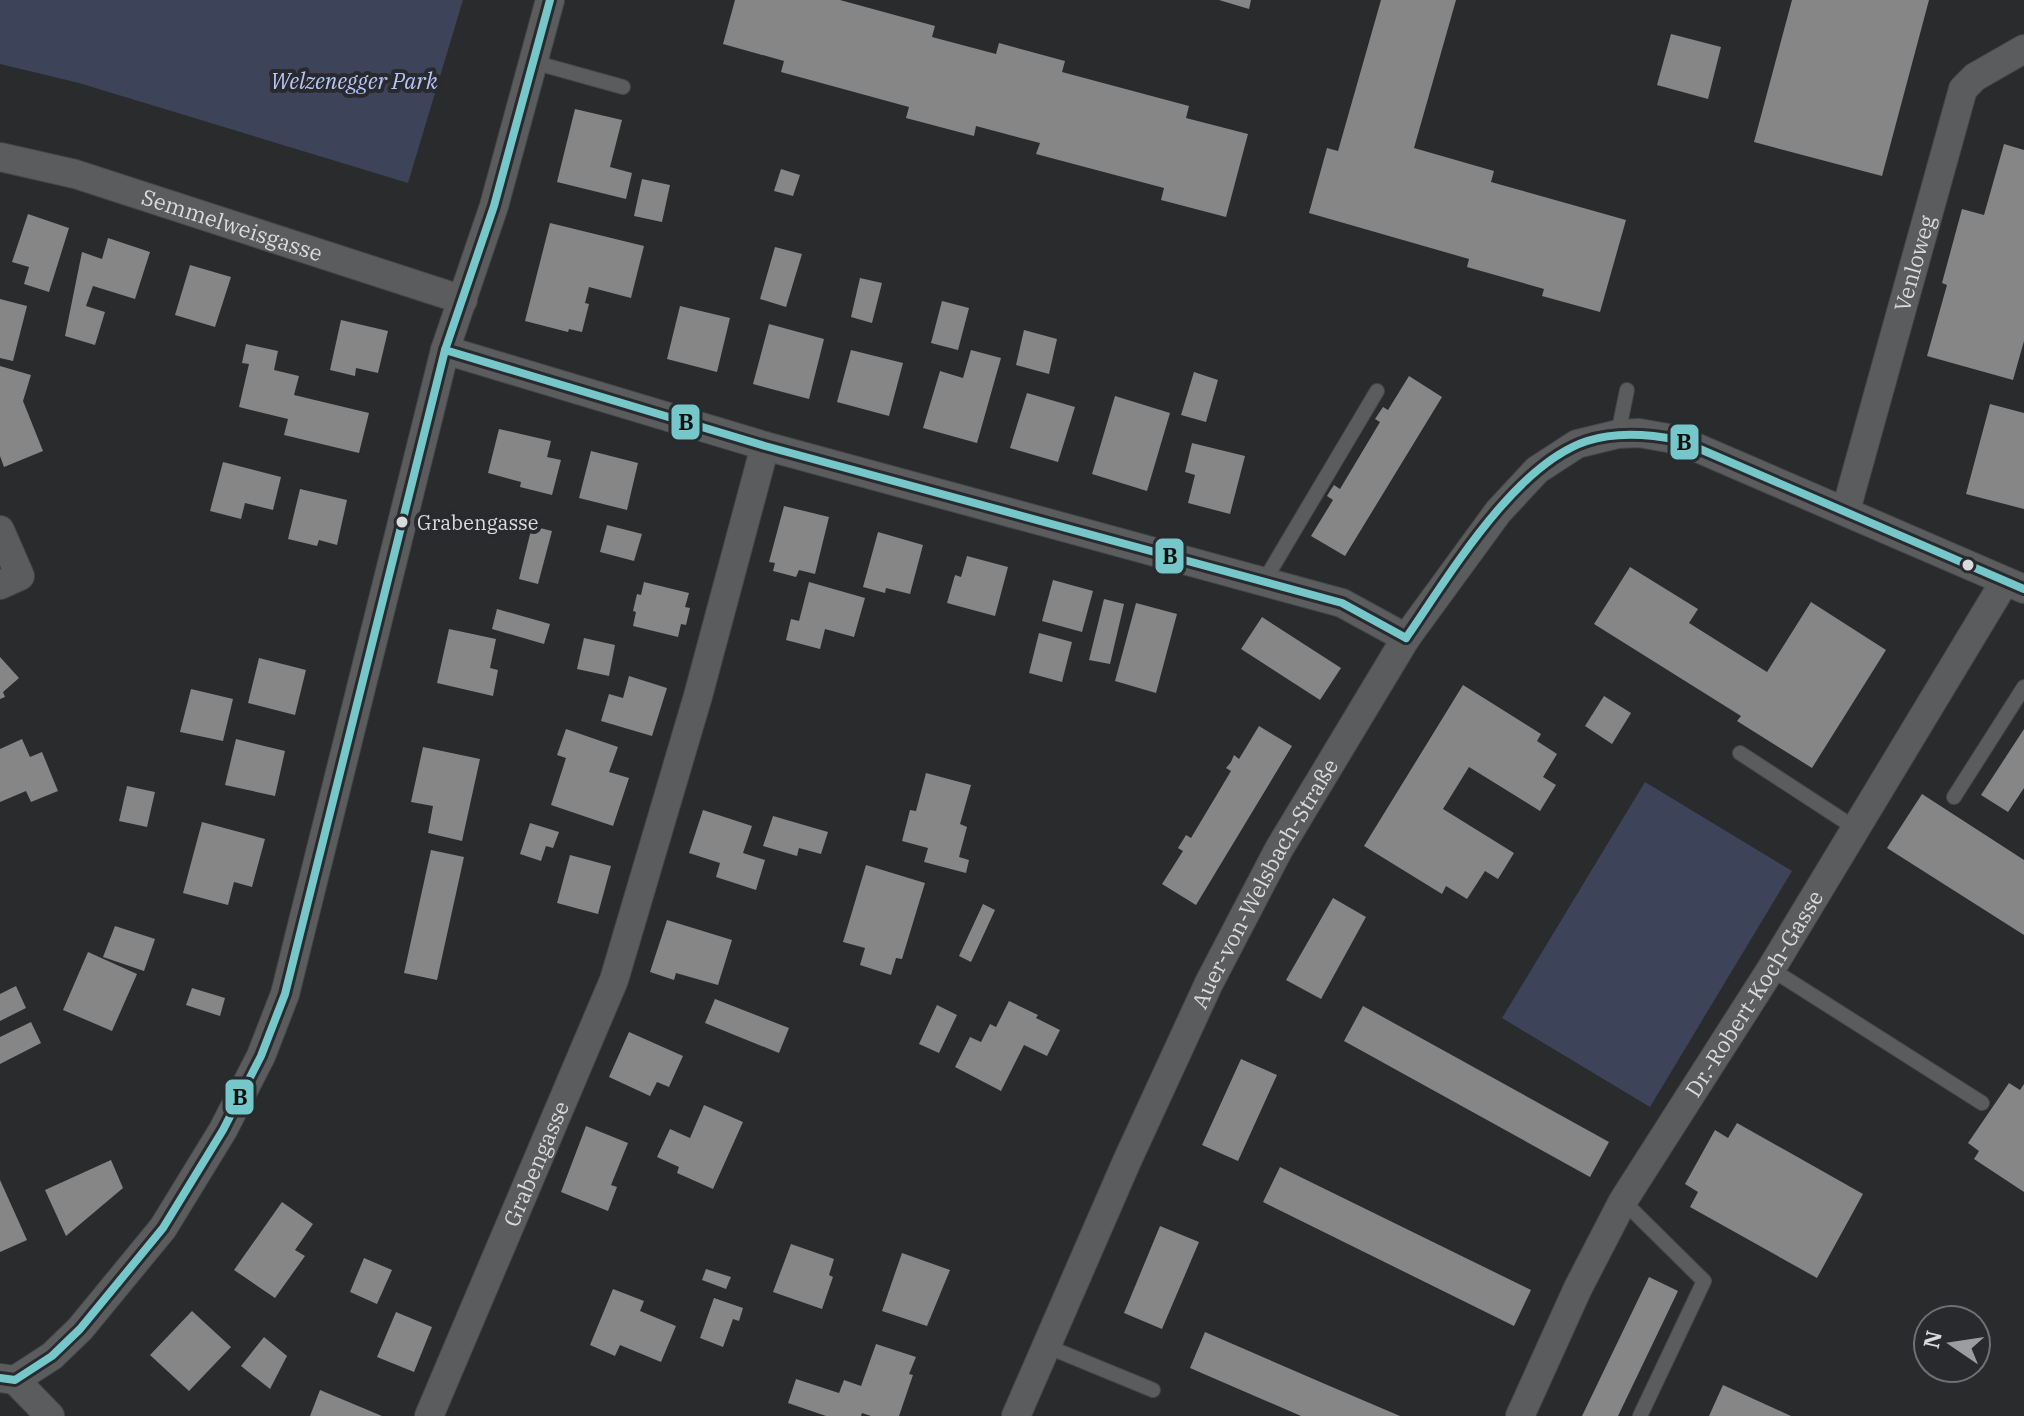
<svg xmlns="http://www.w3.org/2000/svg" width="2024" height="1416" font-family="'IBM Plex Serif',serif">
	<rect width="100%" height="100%" fill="#2a2b2d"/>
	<g fill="#3d4358">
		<polygon points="0,0 463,0 408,183 79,83 0,64"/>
		<polygon points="1645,782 1792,871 1650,1107 1502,1018"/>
	</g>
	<g fill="#868687">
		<polygon points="735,0 840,0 935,26 932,37 996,54 999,43 1065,61 1062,72 1189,106 1186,118 1248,134 1226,217 1161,200 1164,188 1036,154 1040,143 976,126 974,136 906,118 909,107 781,72 784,61 723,44"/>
		<polygon points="1219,0 1251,0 1249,9"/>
		<polygon points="1381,0 1456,0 1414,148 1494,171 1491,182 1626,220 1600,312 1542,296 1544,289 1467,267 1469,259 1309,213 1327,148 1338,151"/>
		<polygon points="1792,0 1929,0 1882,176 1754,142"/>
		<polygon points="1671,34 1721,47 1708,99 1657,85"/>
		<polygon points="575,109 622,120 610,167 632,173 626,199 557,182"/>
		<polygon points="2004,144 2024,150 2024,341 2013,380 1927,356 1947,285 1942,283 1962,209 1984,215"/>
		<polygon points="781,169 800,175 793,196 774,191"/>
		<polygon points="642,179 670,185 662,222 634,216"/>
		<polygon points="28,214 69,228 49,292 24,284 29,267 12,262"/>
		<polygon points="550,223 644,246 631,298 589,287 585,303 589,304 582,332 569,329 568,332 525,321"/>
		<polygon points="108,238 150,252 135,299 93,286 86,306 105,312 95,345 65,336 82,252 102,259"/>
		<polygon points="775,247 802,254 786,307 760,299"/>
		<polygon points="190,265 231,277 215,327 175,315"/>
		<polygon points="860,278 882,283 872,323 851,317"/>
		<polygon points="0,299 27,306 13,361 0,358"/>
		<polygon points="942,301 969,308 958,350 931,343"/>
		<polygon points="680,306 730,318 717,372 667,359"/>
		<polygon points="341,320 388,331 378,373 356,368 355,376 330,370"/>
		<polygon points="769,324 824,339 809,399 753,384"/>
		<polygon points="1024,330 1057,339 1049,374 1016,365"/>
		<polygon points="246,344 278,351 274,370 299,376 294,395 369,413 359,453 284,435 288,419 239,407 249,364 242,363"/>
		<polygon points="851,350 903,363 889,416 837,402"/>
		<polygon points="971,350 1001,358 977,443 923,428 940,371 963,378"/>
		<polygon points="0,366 31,375 23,401 43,451 4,467 0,456"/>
		<polygon points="1194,372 1218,380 1206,422 1181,415"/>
		<polygon points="1409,376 1442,397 1345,556 1311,536 1333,500 1327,496 1330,491 1334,485 1340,489 1380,422 1375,419 1383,407 1388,410"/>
		<polygon points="1027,393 1075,407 1058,462 1010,448"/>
		<polygon points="1115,396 1170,413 1147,491 1092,474"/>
		<polygon points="1990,404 2024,413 2024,509 1966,494"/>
		<polygon points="499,429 551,441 547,457 561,460 552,495 520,487 521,482 488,473"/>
		<polygon points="1192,443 1245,456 1230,514 1188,503 1195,475 1185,472"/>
		<polygon points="591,451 638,463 627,510 579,498"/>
		<polygon points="223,462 281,477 273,510 245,503 241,519 210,511"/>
		<polygon points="300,489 347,500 337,545 319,540 317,546 288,539"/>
		<polygon points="784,506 829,517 815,574 799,570 796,577 773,571 775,563 769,562"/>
		<polygon points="607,525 642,534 634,561 600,552"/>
		<polygon points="532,526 552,531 538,584 519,579"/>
		<polygon points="878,532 923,545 910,594 886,588 885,593 863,587"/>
		<polygon points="967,556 1008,567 995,616 947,603 955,575 961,577"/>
		<polygon points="1630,567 1698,609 1689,623 1767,672 1811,602 1886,650 1812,768 1737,721 1741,716 1594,624"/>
		<polygon points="1053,580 1093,591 1082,632 1042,621"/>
		<polygon points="644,582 689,593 685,607 690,608 686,625 681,624 678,637 633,626 636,612 633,611 637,594 641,595"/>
		<polygon points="809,582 865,598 854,637 825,629 820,649 786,640 791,619 799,621"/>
		<polygon points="1104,599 1124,604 1110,664 1089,660"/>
		<polygon points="1136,603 1177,614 1156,693 1115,681"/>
		<polygon points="497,609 550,624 544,644 492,629"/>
		<polygon points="1262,617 1341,668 1320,700 1241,649"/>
		<polygon points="449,629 496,639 490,668 498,670 493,696 437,683"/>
		<polygon points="1039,633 1072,642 1062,682 1029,673"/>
		<polygon points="584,638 615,645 609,676 577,669"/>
		<polygon points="0,657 19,678 3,692 5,697 0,699"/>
		<polygon points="259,658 306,670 295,715 248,703"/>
		<polygon points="629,676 667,688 652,736 601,721 609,694 623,698"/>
		<polygon points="1463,685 1541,734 1537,741 1557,754 1543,777 1556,785 1540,811 1469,767 1443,809 1514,853 1498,879 1485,871 1467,899 1446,886 1442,894 1364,846"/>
		<polygon points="191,689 233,699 223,741 180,732"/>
		<polygon points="1604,696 1631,713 1612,744 1585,726"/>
		<polygon points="1259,726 1292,746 1196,905 1162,884 1183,851 1178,848 1186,835 1191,838 1231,771 1226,768 1231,762 1234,755 1239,759"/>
		<polygon points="566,729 618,747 609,772 629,778 613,826 551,805 566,758 557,755"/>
		<polygon points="2024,729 2024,788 2008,812 1981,795"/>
		<polygon points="22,739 30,757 42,752 58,791 31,802 26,791 0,802 0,749"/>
		<polygon points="236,739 285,751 275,796 225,785"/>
		<polygon points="423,747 480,759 462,841 428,833 433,806 411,802"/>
		<polygon points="926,773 971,785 960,824 967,827 959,857 969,860 966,873 924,862 928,848 902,841 910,810 916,811"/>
		<polygon points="127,786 155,792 147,827 119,821"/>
		<polygon points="1922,794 2024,860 2024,935 1887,848"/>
		<polygon points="703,810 752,826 743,853 765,860 756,890 716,877 720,863 689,853"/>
		<polygon points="773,816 828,832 821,854 799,848 797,856 763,846"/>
		<polygon points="202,822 265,839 252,887 234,882 228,905 183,893"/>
		<polygon points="530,823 559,832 553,848 546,846 541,861 520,854"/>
		<polygon points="431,850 464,857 437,980 404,973"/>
		<polygon points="570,855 611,866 598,914 557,903"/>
		<polygon points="866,865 925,883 902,959 896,958 891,975 860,965 865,948 843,942"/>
		<polygon points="1333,898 1366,917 1321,999 1286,980"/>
		<polygon points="983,904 995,910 971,962 959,956"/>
		<polygon points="667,920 732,940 718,985 676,973 674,980 650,972"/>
		<polygon points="115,926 155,939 144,971 103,957"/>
		<polygon points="88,952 137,974 112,1031 63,1010"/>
		<polygon points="16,986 26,1008 0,1021 0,994"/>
		<polygon points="192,988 225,998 220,1016 186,1005"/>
		<polygon points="715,999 789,1028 779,1053 705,1023"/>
		<polygon points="1009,1001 1038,1015 1036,1018 1060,1030 1047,1056 1024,1045 1001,1091 955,1067 970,1037 981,1042 990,1024 996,1027"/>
		<polygon points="937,1005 957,1015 939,1053 919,1044"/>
		<polygon points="1363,1006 1609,1142 1590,1177 1344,1041"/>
		<polygon points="31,1022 41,1043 0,1064 0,1037"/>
		<polygon points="629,1032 683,1056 669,1087 657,1082 650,1096 609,1077"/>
		<polygon points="1241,1059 1277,1075 1238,1161 1202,1145"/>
		<polygon points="2009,1083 2020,1090 2024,1084 2024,1192 1974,1159 1979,1151 1968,1143"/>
		<polygon points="704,1105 743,1122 713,1189 677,1173 679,1167 657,1157 670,1129 690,1138"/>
		<polygon points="1737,1123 1863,1194 1817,1278 1690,1207 1698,1192 1685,1184 1715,1130 1728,1138"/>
		<polygon points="586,1126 628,1143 611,1185 617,1187 608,1211 561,1192"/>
		<polygon points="111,1160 123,1188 66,1236 45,1190"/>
		<polygon points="1280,1167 1531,1290 1514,1326 1263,1202"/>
		<polygon points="0,1180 27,1240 0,1252"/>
		<polygon points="282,1202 313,1224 295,1250 305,1256 275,1298 234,1270"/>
		<polygon points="1160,1226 1199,1242 1162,1329 1124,1313"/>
		<polygon points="791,1244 834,1259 829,1275 833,1277 822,1309 773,1292"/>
		<polygon points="902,1253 950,1270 927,1326 882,1311"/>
		<polygon points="364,1258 392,1270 377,1304 350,1292"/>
		<polygon points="706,1269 731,1277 726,1289 702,1280"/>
		<polygon points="1649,1277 1678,1291 1618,1416 1582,1416"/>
		<polygon points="613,1289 644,1301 640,1311 676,1326 661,1362 620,1345 615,1356 590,1345"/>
		<polygon points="714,1298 743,1308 739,1321 733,1319 723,1347 700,1338"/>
		<polygon points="192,1311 231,1347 189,1391 150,1355"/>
		<polygon points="396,1312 432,1327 414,1372 377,1357"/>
		<polygon points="1205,1332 1332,1387 1400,1416 1301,1416 1190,1368"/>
		<polygon points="264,1337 287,1356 270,1389 241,1366"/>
		<polygon points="876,1344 916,1357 909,1374 913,1375 899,1416 871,1416 862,1413 861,1416 826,1416 788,1403 796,1379 839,1393 844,1380 861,1386"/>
		<polygon points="1723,1385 1791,1416 1709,1416"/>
		<polygon points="320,1390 382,1416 310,1416"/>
	</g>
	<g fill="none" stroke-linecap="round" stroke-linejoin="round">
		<g stroke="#474748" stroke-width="16">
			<g id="service">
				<polyline points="533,62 623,87"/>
				<polyline points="1618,434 1627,390"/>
				<polyline points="1263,583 1377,391"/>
				<polyline points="1740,753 1855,828"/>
				<polyline points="1954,797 2024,687"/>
				<polyline points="1771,969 1982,1103"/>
				<polyline points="1623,1201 1704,1281 1640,1416"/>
				<polyline points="1046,1346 1153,1390"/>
			</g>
		</g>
		<g stroke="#474748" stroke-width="30">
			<g id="minor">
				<path id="s1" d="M0 157 75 174 463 300"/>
				<polyline points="445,350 765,446 1342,603 1406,638"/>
				<path id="s2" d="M1846 510 1963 89 1975 77 2024 49"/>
				<polyline points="0,530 20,576 0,585"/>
				<polyline points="0,1378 15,1380 52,1356 80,1329 163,1228 223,1130 261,1056 285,994 445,350 494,206 550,0"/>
				<polyline points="15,1380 50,1416"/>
				<path id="s3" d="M429 1416 614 980 698 696 765 446"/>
				<path id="s4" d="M1016 1416 1127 1161 1209 983 1279 849 1406 638 1498 512 1537 470 1577 444 1618 434 1639 433 1679 440 2024 589"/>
				<path id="s5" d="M1520 1416 1578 1288 1623 1201 1771 969 2005 581"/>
			</g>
		</g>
		<use href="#service" stroke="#5b5c5d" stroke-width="14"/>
		<use href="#minor" stroke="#5b5c5d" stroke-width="28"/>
		<g stroke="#292a2e" stroke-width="14">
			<g id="bus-1">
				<polyline points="445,350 765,446 1342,603 1406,638"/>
				<path d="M1406 638C1449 576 1514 465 1587 441 1617 431 1649 434 1679 440L2024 589"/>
				<polyline points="0,1378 15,1380 52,1356 80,1329 163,1228 223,1130 261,1056 285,994 445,350 494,206 550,0"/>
			</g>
		</g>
		<use href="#bus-1" stroke="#75c7c9" stroke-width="8"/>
	</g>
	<g fill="#d9dadd" stroke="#292a2e" stroke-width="3">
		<circle cx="402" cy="522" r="7"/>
		<circle cx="1968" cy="565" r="7"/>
	</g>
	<g text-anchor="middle" stroke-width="8" stroke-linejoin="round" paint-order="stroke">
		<g font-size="20" fill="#d9dadd" stroke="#292a2e" text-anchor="start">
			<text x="417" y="530">Grabengasse</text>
		</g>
		<g font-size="22" font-style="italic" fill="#b5c5f8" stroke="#292a2e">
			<text x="354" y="89">Welzenegger Park</text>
		</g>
		<g font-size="22" fill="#d9dadd" stroke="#292a2e">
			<text dy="8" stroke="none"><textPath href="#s1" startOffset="242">Semmelweisgasse</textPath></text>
			<text dy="8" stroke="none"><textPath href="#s2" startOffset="256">Venloweg</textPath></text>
			<text dy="8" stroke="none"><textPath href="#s4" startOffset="588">Auer-von-Welsbach-Straße</textPath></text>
			<text dy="8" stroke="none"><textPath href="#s5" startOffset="484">Dr.-Robert-Koch-Gasse</textPath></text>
			<text dy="8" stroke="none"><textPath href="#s3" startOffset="274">Grabengasse</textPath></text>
		</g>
	</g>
	<g stroke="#292a2e" stroke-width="3">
		<rect x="670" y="403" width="31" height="38" rx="8" fill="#75c7c9"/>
		<rect x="1669" y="423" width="31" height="38" rx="8" fill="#75c7c9"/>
		<rect x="1154" y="537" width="31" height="38" rx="8" fill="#75c7c9"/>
		<rect x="224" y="1078" width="31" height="38" rx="8" fill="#75c7c9"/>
	</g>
	<g font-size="22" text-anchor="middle" font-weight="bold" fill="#111">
		<text x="686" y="430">B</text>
		<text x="1684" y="450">B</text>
		<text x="1170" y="564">B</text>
		<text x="240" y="1105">B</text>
	</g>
	<g transform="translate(1952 1344) rotate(283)"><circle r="38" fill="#292a2e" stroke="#6f7074" stroke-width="2"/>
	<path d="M0-6L14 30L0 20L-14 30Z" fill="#9c9d9f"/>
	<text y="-12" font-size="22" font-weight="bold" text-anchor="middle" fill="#d9dadd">N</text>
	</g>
</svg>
